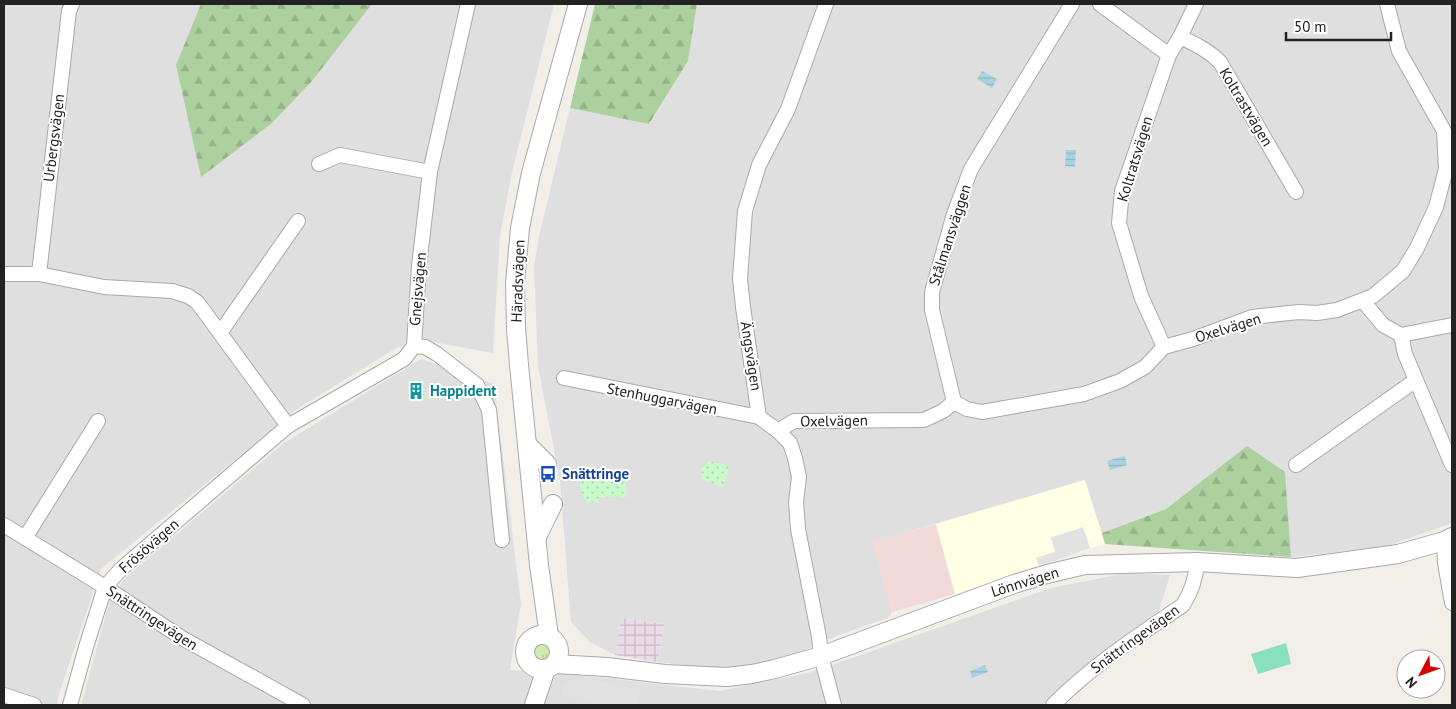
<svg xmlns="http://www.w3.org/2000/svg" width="1456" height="709" font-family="'PT Sans',sans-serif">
	<defs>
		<pattern id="industrial-grid" width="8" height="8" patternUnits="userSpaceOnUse" patternTransform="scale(1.25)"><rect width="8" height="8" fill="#ebdbe8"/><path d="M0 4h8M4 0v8" fill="none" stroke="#c9bcc7"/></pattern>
		<pattern id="grass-tufts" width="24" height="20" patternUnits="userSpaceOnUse" patternTransform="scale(1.25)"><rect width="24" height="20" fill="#cdebb0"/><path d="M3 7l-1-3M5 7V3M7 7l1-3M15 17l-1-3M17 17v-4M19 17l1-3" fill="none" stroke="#b0c997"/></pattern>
		<pattern id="forest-firs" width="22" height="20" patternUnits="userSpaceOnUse" patternTransform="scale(1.25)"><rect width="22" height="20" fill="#add19e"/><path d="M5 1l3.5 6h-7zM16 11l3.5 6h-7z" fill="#95b388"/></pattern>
		<pattern id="park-dots" width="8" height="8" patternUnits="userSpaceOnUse" patternTransform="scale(1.25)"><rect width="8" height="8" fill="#c8facc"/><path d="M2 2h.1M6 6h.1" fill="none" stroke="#acd6af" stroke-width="1.8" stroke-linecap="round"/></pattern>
		<pattern id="water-rules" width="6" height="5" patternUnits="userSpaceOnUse" patternTransform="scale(1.25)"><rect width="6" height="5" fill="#aad3df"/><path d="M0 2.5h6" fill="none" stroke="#92b5bf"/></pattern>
	</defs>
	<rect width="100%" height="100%" fill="#f2efe9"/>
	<g fill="#e0dfdf">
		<polygon points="4,4 554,4 511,177 500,236 493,353 428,341 398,347 297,409 101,569 58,697 57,705 4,705"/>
		<polygon points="697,4 1452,4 1452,523 1384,547 1291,557 1285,472 1187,494 1166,509 1102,533 1084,480 873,542 892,612 890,617 823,641 789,658 720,669 658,662 664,624 621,618 615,655 590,642 571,622 560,481 538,366 534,267 539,236 570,108 650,124 688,61"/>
		<polygon points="421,359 494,384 521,604 510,670 597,677 719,691 812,672 1051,588 1127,573 1170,575 1159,611 1043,705 81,705 109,603 124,579 284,443"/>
	</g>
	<polygon fill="#f2dad9" points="936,524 955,594 892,612 872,542"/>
	<polygon fill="url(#industrial-grid)" points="621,618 664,624 658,662 615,655"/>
	<polygon fill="#ffffe5" points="1085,480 1105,544 1090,548 1083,528 1051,537 1055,552 1036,558 1039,566 955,594 936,524"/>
	<circle fill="url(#grass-tufts)" cx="542" cy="652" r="13"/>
	<g fill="url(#forest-firs)">
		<polygon points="201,4 372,4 312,81 272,123 201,177 176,65"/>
		<polygon points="595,4 697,4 688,61 649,124 570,108"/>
		<polygon points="1247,446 1285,472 1291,557 1105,544 1102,533 1166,509"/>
	</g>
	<g fill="url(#park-dots)">
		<polygon points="709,461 730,466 723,487 703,480 701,476 701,469"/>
		<polygon points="598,467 602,477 624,475 627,497 600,497 598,503 587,502 582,494 580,483 584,479 584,474 590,472 591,469"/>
	</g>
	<polygon fill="#88e0be" points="1286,643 1291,664 1258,674 1251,654"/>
	<g fill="#e2e2e2">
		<polygon points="1083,527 1090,548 1039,566 1036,558 1055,552 1051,538"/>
		<polygon points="586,679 641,690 638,705 610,705 563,695 562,690 570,681 583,682"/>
	</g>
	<g fill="url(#water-rules)">
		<polygon points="982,71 997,79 992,88 977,79"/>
		<polygon points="1066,150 1076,150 1075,167 1065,166"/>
		<polygon points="1125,456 1127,465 1110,470 1107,461"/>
		<polygon points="985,665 988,672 972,678 970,671"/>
	</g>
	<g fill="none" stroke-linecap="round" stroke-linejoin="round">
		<g stroke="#a9a9a9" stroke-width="16">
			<g id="minor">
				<polyline points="826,4 788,109 759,165 745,211 740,279 743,307 759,417 778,431 790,443 795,458 799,477 796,502 798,529 819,637 821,656 834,705"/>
				<polyline points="1100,4 1169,55"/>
				<path d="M1180 37C1195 44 1208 50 1220 62L1296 192"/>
				<polyline points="319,164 340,155 430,172"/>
				<polyline points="4,274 39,274 104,287 172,291 188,296 197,302 206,314 288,426"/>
				<polyline points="39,274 69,11 72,4"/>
				<polyline points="1363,301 1383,325 1401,335 1452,325"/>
				<polyline points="220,333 298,221"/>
				<polyline points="1401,335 1405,354 1452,465"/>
				<polyline points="414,346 425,347 437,354 477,385 489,410 502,540"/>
				<polyline points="1164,347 1141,296 1119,223 1122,191 1169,55 1180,37 1196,4"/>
				<polyline points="564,378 759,417"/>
				<polyline points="954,402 932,310 932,292 954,214 971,169 1072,4"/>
				<polyline points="778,431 794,421 924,420 943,411 954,402 967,409 982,412 1084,394 1120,381 1145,367 1164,347 1193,339 1252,317 1299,312 1317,313 1337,310 1373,296 1403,271 1417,248 1436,207 1446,169 1444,131 1399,51 1387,4"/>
				<polyline points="1296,465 1416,380"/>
				<polyline points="4,525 105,587 182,638 303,705"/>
				<polyline points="25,538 98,421"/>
				<polyline points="1444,541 1445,563 1452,603"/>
				<polyline points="4,695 34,705"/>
				<polyline points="70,705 86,647 105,587 121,569 288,426 404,359 414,346 419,266 430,172 468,4"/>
				<path d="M1053 705C1092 666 1137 636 1183 605 1192 591 1196 578 1197 562"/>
			</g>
		</g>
		<g stroke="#a9a9a9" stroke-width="20">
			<g id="tertiary">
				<polyline points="528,445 547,464"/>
				<polyline points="537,537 553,504"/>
				<circle cx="542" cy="652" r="17"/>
				<polyline points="549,636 539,565 519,365 516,328 515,283 520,228 531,173 578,4"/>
				<polyline points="555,664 607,667 665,674 727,677 752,674 775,669 821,656 1014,584 1047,574 1085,565 1197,562 1297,568 1398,554 1444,541 1452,537"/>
				<polyline points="534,705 546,669"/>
			</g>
		</g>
		<use href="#minor" stroke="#fff" stroke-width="14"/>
		<use href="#tertiary" stroke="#fff" stroke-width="18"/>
	</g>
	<defs>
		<g id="building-bare" transform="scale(1.35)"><path d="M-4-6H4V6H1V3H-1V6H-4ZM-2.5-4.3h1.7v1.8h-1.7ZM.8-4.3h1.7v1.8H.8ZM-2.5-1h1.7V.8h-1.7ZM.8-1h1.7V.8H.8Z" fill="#0f9aa8" stroke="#fff" stroke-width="2.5" paint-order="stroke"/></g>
		<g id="bus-bare" transform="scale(1.35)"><path d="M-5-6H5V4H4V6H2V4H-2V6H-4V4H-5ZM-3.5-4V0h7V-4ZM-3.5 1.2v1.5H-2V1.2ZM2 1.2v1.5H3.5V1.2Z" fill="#1a4fb4" stroke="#fff" stroke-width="2.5" paint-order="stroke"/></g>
	</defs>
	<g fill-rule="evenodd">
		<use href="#building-bare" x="416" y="391"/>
		<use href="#bus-bare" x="548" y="474"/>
	</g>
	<g text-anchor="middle" stroke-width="4" stroke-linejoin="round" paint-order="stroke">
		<g font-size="15" fill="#222" stroke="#fff">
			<text transform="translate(1246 107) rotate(59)" y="5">Koltrastvägen</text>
			<text transform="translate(54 138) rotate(-83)" y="5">Urbergsvägen</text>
			<text transform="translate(1135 159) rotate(-73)" y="5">Koltratsvägen</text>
			<text transform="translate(950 235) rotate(-72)" y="5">Stålmansväggen</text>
			<text transform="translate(518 281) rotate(-88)" y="5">Häradsvägen</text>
			<text transform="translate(418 289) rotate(-85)" y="5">Gnejsvägen</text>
			<text transform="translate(1228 328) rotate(-17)" y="5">Oxelvägen</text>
			<text transform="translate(751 356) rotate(81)" y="5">Ängsvägen</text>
			<text transform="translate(662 399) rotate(11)" y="5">Stenhuggarvägen</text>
			<text transform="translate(834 421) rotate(-1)" y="5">Oxelvägen</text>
			<text transform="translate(149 546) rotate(-41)" y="5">Frösövägen</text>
			<text transform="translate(1025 582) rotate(-17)" y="5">Lönnvägen</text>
			<text transform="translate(152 618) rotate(33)" y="5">Snättringevägen</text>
			<text transform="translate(1135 639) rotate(-36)" y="5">Snättringevägen</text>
		</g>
		<g font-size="15" font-weight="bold" fill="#0d838f" stroke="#fff" text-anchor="start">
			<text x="430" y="396">Happident</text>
		</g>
		<g font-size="15" font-weight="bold" fill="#164399" stroke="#fff" text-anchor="start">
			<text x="562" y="479">Snättringe</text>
		</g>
	</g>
	<rect width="1456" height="709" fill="none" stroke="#222222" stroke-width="10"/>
	<g transform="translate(1421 674) rotate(229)"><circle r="24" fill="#ffffff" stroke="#a7a7a7"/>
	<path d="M0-4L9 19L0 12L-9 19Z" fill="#d40000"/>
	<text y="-8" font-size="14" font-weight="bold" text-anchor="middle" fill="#222222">N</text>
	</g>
	<path d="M1286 32v8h105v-8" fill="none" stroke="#222222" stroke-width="2.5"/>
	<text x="1294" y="32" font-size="15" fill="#222222" stroke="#ffffff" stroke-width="4" paint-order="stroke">50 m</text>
</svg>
